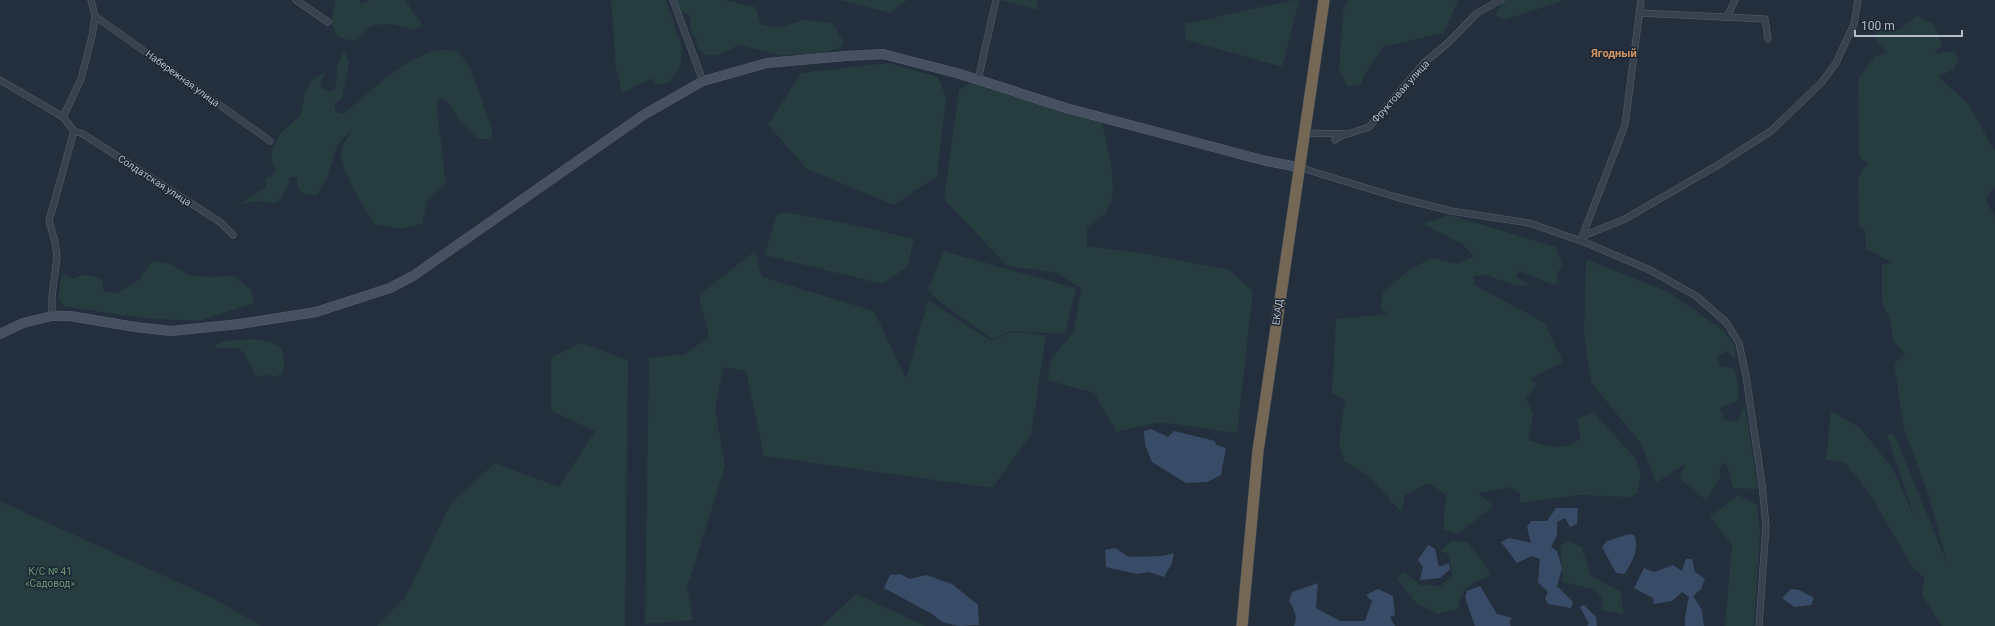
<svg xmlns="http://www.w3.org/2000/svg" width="1995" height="626" font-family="Roboto,sans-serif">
	<rect width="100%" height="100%" fill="#242f3e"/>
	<g fill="#263c3f">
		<path d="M335 0H360L361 4 369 0H405L423 26 414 30 392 24 372 25 356 41 339 38C327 23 334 17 335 0Z"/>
		<polygon points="611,0 666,0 682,47 681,66 668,83 655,85 652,78 622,93 616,68"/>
		<path d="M677 0H726L755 7 761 24 777 28 804 20 832 23 844 42 838 49 819 54 779 55 738 45C724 54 703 64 695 42L698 38 692 36 689 14 680 12Z"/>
		<polygon points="839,0 907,0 890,13"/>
		<polygon points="1000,0 1036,0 1038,10"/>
		<polygon points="1294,0 1299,0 1282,67 1186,40 1184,24"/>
		<polygon points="1347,0 1458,0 1444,33 1383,47 1366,72 1361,84 1348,87 1339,69 1343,14"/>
		<polygon points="1504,0 1561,0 1560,2 1504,20 1495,15"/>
		<polygon points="1917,16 1933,24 1942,44 1934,54 1955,51 1959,61 1953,69 1939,77 1968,104 1995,151 1995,186 1985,199 1995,217 1995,626 1942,626 1922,595 1925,578 1913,568 1869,492 1844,462 1826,460 1831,411 1860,428 1893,469 1915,519 1887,434 1894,434 1947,563 1929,496 1904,429 1894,364 1905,354 1893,341 1891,323 1882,301 1882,264 1893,263 1866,249 1865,230 1859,227 1858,177 1868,163 1859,157 1858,80 1875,56 1888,53 1877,42 1874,27 1899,30"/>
		<path d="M344 49 349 62 342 98 334 104 336 112 343 114C372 91 400 60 437 50 443 49 452 51 458 51L469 66 492 128V139H478L460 121 446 100 438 98 437 111 446 184 427 200 422 224 401 229 374 224C365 208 339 169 341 152 341 145 350 136 352 130L337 145 328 176 317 195 304 194 297 187V177H291L285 192 276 203 256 201 239 205 266 186 265 178 272 176 276 170 271 163 272 151 278 136 301 114 305 92 314 78 326 72 320 83 323 89 330 92 336 87 337 67Z"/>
		<polygon points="889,63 938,77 946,97 937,176 894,205 807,169 768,125 801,73"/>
		<path d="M969 83 1102 123C1107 148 1121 190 1106 212 1101 218 1093 223 1087 229V246L1141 253 1229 270 1253 291 1237 433 1160 422 1117 432 1094 393 1047 380 1052 357 1074 332 1081 288 1055 272 1007 266 944 199 959 90Z"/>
		<polygon points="784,212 855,225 914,239 907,267 882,284 765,255 776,216"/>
		<path d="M1449 215 1556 247 1562 265 1556 276 1559 282 1553 285 1520 271 1515 276 1530 285 1517 286 1486 275 1473 276 1475 285 1545 323 1563 362 1530 379 1537 384 1526 399 1533 413 1528 440C1548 446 1562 453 1581 438L1577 420 1593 412 1635 458 1641 475 1637 493 1630 497 1577 495 1520 503V494L1511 487 1478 493 1494 506 1457 534 1443 530 1446 495 1429 483 1405 495 1401 512 1370 477 1344 461 1339 444 1345 400 1332 393 1336 319 1388 314 1381 308 1383 292 1409 270 1431 258 1457 264 1474 256 1461 243 1423 224Z"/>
		<polygon points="755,251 762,277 874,311 906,379 928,300 991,341 1013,332 1046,335 1031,435 992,488 764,456 746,371 723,367 715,409 725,466 687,588 693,620 645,624 649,358 685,354 709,337 699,295"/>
		<polygon points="943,251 1076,288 1065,334 1012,331 992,339 940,302 928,290"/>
		<polygon points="1586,259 1668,292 1723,330 1735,347 1735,360 1727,351 1717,356 1720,366 1734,369 1739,387 1738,401 1720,408 1724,419 1737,422 1745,406 1758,489 1733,488 1726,462 1719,467 1721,477 1706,500 1679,478 1685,464 1656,483 1642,445 1591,382 1584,333"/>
		<path d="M152 261 170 264 190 275 207 277 234 276 251 290 254 303 199 321 141 318 64 306 58 298 60 283 63 274 72 279C83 273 91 274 102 280L104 292 118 293 139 280Z"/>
		<path d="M252 339 272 342 282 349 285 363 282 373 275 377 268 375 258 377C240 354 252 345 215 348V345L225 341Z"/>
		<polygon points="581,343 628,360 625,626 377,626 406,596 451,503 495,463 559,487 595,431 551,411 551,357"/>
		<polygon points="1738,495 1757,505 1760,530 1754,626 1725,626 1732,545 1710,517"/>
		<polygon points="0,501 213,598 261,626 0,626"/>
		<path d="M1452 540 1467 542 1485 564 1490 575C1470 587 1463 582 1458 609L1438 614 1417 604 1397 579 1403 571 1420 585 1441 586 1452 575 1449 554 1440 551Z"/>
		<polygon points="1569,541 1582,547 1591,576 1620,591 1624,614 1601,610 1603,599 1594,589 1563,582 1560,546"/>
		<polygon points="856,594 926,626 822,626"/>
	</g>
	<g fill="#394c67">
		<polygon points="1151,429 1168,437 1174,431 1215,441 1216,445 1226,448 1221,475 1207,482 1186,483 1152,462 1145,444 1144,431"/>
		<polygon points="1556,508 1578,508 1577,524 1570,527 1565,518 1557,522 1557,535 1551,547 1557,551 1562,568 1557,586 1573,602 1571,608 1548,604 1545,598 1548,592 1538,582 1540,559 1532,556 1517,563 1501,542 1509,538 1531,543 1527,527 1531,521 1547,521"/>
		<path d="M1630 534 1634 535C1640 548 1632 563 1624 574L1616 573 1602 547 1607 541Z"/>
		<polygon points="1428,545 1435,549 1439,567 1449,563 1450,569 1440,578 1420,580 1423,567 1418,560"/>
		<polygon points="1115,548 1129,557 1163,556 1174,553 1172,563 1164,577 1149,572 1137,574 1106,567 1105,550"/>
		<polygon points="1686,559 1692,559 1695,572 1705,579 1701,589 1693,596 1702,610 1704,626 1685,626 1685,617 1689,597 1682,592 1672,601 1654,604 1653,598 1634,588 1644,568 1654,572 1673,565 1682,571"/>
		<polygon points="900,574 910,579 926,575 952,584 978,605 979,625 958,626 942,622 932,614 884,588 890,575"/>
		<path d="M1318 583 1316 608 1340 621H1365L1372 601 1366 595 1378 589 1393 596 1395 615 1390 617 1395 626H1294C1298 616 1294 609 1289 601L1292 592Z"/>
		<polygon points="1480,586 1497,614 1512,618 1509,623 1511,626 1475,626 1465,597 1467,591"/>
		<polygon points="1791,589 1799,590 1814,598 1811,605 1794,607 1782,598"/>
		<polygon points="1584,605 1596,617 1597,626 1587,626 1589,624 1580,607"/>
	</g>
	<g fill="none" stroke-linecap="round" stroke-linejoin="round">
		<g stroke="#565f6c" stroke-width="7">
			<g id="street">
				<polyline points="296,0 328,22"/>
				<polyline points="673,0 703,81"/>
				<polyline points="1640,13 1765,19 1768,39"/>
				<polyline points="95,16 270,141"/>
				<polyline points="1727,17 1735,0"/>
				<polyline points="0,80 63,117 74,131 83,134 220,222 233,235"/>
				<polyline points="978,80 996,0"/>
				<polyline points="63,117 81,79 92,36 95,16 91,0"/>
				<polyline points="1304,133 1348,134 1369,127 1424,63 1449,42 1477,13 1501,0"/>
				<polyline points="1335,140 1344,134"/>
				<polyline points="1298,167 1396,197 1451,211 1529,223 1584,242 1650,270 1696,296 1726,322 1739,343 1746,376 1762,484 1766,526 1759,626"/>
				<polyline points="1583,236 1625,219 1718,165 1771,131 1821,83 1836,63 1854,24 1858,0"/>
				<polyline points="1582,237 1625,125 1641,0"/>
				<polyline points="52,316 52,296 57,257 55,242 49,221 74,131"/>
			</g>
		</g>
		<g stroke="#565f6c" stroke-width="10">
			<polyline id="secondary" points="0,334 23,323 52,316 70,316 135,327 171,331 240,324 316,312 390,288 413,276 645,114 703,81 767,63 846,56 883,54 960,74 1066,108 1266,161 1298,167"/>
		</g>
		<g stroke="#434c59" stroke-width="12">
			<polyline id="highway" points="1242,626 1258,451 1324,0"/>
		</g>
		<use href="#street" stroke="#38414e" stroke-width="6"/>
		<use href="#secondary" stroke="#465061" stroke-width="9"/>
		<use href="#highway" stroke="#746855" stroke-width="11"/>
	</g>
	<g text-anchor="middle" stroke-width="3" stroke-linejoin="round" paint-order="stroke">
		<g font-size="10" fill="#b4bcc9" stroke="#1d2633">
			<text transform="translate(183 78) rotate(36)" y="4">Набережная улица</text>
			<text transform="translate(1400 91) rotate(-48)" y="4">Фруктовая улица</text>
			<text transform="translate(155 180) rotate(33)" y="4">Солдатская улица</text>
			<text transform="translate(1277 312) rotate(-82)" y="4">ЕКАД</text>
		</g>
		<g font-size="10" fill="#6b9a76" stroke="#1d2633">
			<text x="50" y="575">К/С № 41<tspan x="50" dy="12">«Садовод»</tspan></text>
		</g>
		<g font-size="11" font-weight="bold" fill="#d59563" stroke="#1d2633">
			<text x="1614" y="57">Ягодный</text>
		</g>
	</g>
	<path d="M1855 30v6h107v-6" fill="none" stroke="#b4bcc9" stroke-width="2"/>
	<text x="1861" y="30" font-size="12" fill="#b4bcc9" stroke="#1d2633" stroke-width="3" paint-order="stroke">100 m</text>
</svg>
